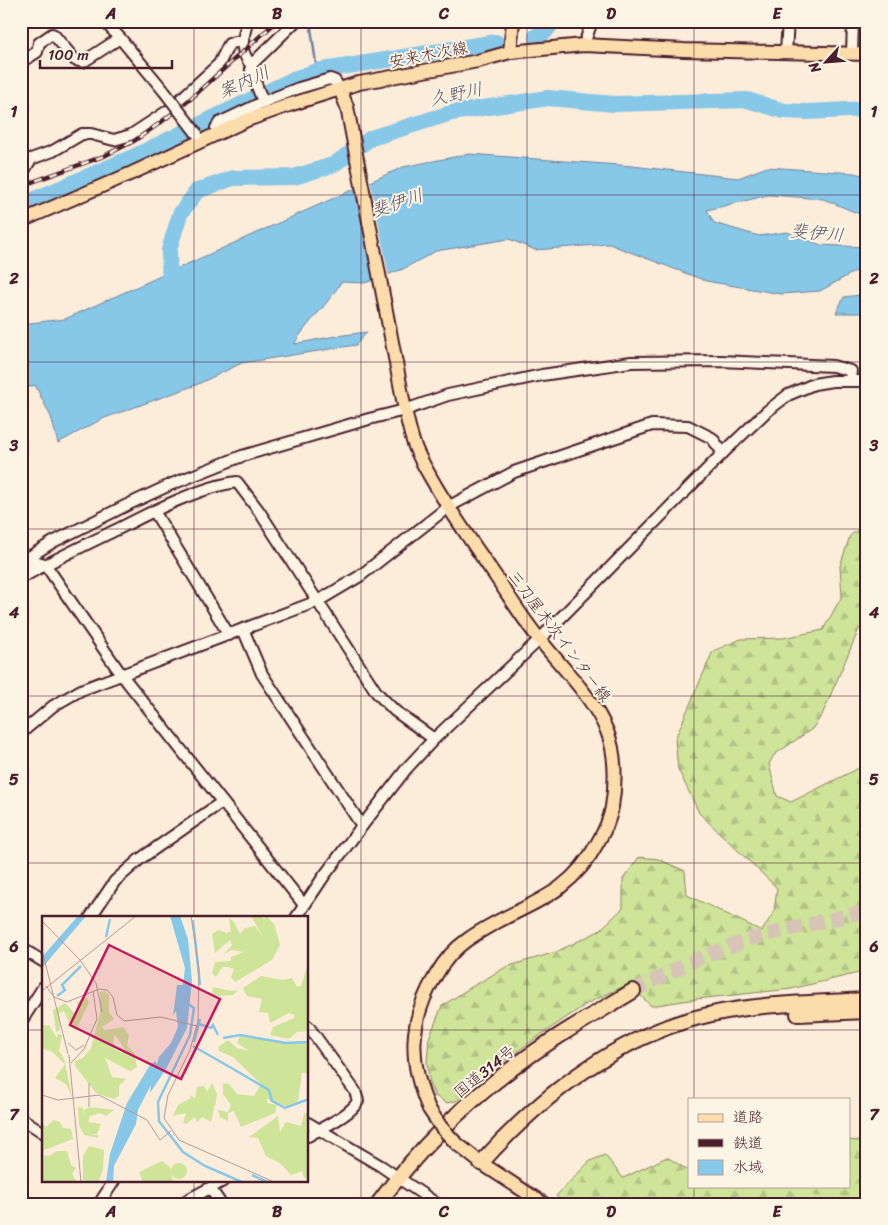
<svg xmlns="http://www.w3.org/2000/svg" width="888" height="1225" font-family="Sriracha,'Klee One',sans-serif">
	<defs>
		<pattern id="forest-firs" width="22" height="20" patternUnits="userSpaceOnUse" patternTransform="scale(1.25)"><rect width="22" height="20" fill="#cde499"/><path d="M5 1l3.5 6h-7zM16 11l3.5 6h-7z" fill="#b2c384"/></pattern>
	</defs>
	<rect width="100%" height="100%" fill="#fcecda"/>
	<filter id="ink" filterUnits="userSpaceOnUse"><feTurbulence type="fractalNoise" baseFrequency=".02" numOctaves="2"/><feDisplacementMap in="SourceGraphic" scale="10" xChannelSelector="R" yChannelSelector="G"/><feConvolveMatrix kernelMatrix="1 2 1 2 8 2 1 2 1" color-interpolation-filters="sRGB"/></filter>
	<g filter="url(#ink)">
		<g fill="url(#forest-firs)" stroke="#8c8262">
			<polygon points="867,522 867,625 859,629 822,715 812,729 774,755 769,764 777,796 791,802 867,764 867,971 791,989 696,999 651,1006 629,984 588,1003 533,1040 495,1068 456,1101 446,1103 435,1096 430,1086 427,1062 429,1038 442,1006 468,989 506,967 556,952 599,931 623,908 623,879 639,857 658,859 685,871 687,895 762,931 774,912 777,888 699,813 678,769 675,739 713,651 741,639 783,638 823,630 842,596 840,566 850,536"/>
			<polygon points="849,1140 867,1142 867,1204 564,1204 556,1196 590,1161 605,1155 623,1178 667,1157 689,1171 689,1186 849,1186"/>
		</g>
		<g fill="#87c7e8" stroke="#6f849c">
			<path d="M469 154 632 166 738 178 767 167 854 173 867 176V217L823 199 769 195 707 210 714 223 759 236 787 232 821 245 867 247V285L856 271 820 291 781 294 706 281 609 244 535 250 509 239 436 251 403 269 365 283 341 282C328 305 308 321 294 344L336 336 367 332 356 345 242 363 196 385 102 419 58 443 51 417 35 385 21 390V324L65 319 403 167Z"/>
			<polygon points="867,294 867,313 836,313 844,297"/>
		</g>
		<polygon fill="#fcecda" points="370,179 389,277 375,282 356,185"/>
		<g fill="none" stroke-linecap="round" stroke-linejoin="round">
			<polyline stroke="#6f849c" stroke-width="2.5" points="310,21 317,71"/>
			<g stroke="#87c7e8" stroke-width="16">
				<polyline points="536,36 545,32 554,21"/>
				<polyline points="21,205 137,155 296,78 317,71 496,42"/>
				<polyline points="170,295 169,250 180,214 197,191 233,178 294,177 333,165 371,138 451,113 548,98 614,104 747,100 784,111 807,112 867,109"/>
			</g>
			<polyline stroke="#d8c3b7" stroke-width="14" stroke-dasharray="14 7" stroke-linecap="butt" points="633,991 699,958 753,938 867,911"/>
			<g stroke="#4a1f2b" stroke-width="14">
				<g id="minor">
					<polyline points="104,21 120,38 164,91"/>
					<path d="M247 21C244 40 237 46 251 65"/>
					<polyline points="584,45 592,21"/>
					<polyline points="786,52 788,21"/>
					<polyline points="852,54 853,21"/>
					<polyline points="21,62 37,52 39,43 52,34 54,35 75,60 83,62 120,38"/>
					<polyline points="263,102 251,71 251,65 296,21"/>
					<polyline points="219,133 216,128 219,123 263,102 299,88 330,79 335,81 340,89"/>
					<polyline points="21,176 31,159 53,151 82,134 91,134 114,140 131,135 169,110 219,64 229,44 235,42 241,42"/>
					<polyline points="154,511 229,635"/>
					<polyline points="21,562 53,542 127,505 172,484 242,456 369,419 405,410 448,395 542,375 631,362 721,361 833,366 851,371 850,380"/>
					<polyline points="21,569 38,562 45,564 121,674 304,905"/>
					<path d="M21 578C53 560 87 544 120 528 153 511 200 487 237 482L259 511 377 693 395 711 434 739"/>
					<polyline points="243,629 262,674 362,826"/>
					<polyline points="21,733 53,706 81,690 318,601 360,576 448,507 514,472 652,425 688,426 712,438 723,453"/>
					<polyline points="90,918 115,881 140,859 222,802"/>
					<polyline points="296,918 324,876 362,826 407,768 434,739 539,640 723,453 766,412 788,395 814,384 832,381 867,381"/>
					<polyline points="21,948 44,962"/>
					<polyline points="21,1022 44,986"/>
					<path d="M308 1026 355 1091 358 1101C351 1115 321 1128 308 1136"/>
					<polyline points="21,1118 44,1133"/>
					<polyline points="308,1123 381,1166 437,1204"/>
					<polyline points="210,1188 221,1204"/>
					<polyline points="99,1204 114,1181"/>
					<polyline points="180,1204 223,1181"/>
				</g>
			</g>
			<g stroke="#4a1f2b" stroke-width="16">
				<g id="major">
					<polyline points="510,52 513,21"/>
					<path d="M340 89 347 107 405 410C408 422 410 433 414 444 418 456 425 467 431 478 449 510 471 541 492 571 508 594 523 620 541 641 564 670 592 696 607 731 616 753 616 783 612 807 610 819 604 832 598 842 565 904 517 904 467 940 454 949 444 961 436 975 409 1019 408 1062 429 1109"/>
					<polyline points="21,221 132,173 247,120 292,104 359,83 478,61 510,52 584,45 684,50 867,54"/>
					<polyline points="456,1143 481,1163 544,1204"/>
				</g>
			</g>
			<g stroke="#4a1f2b" stroke-width="18">
				<g id="highway">
					<polyline points="798,1014 867,1011"/>
					<path d="M481 1163C543 1094 619 1034 712 1014 762 1003 816 1003 867 1000"/>
					<path d="M378 1204C428 1135 493 1077 565 1032 587 1018 610 1005 633 991"/>
				</g>
			</g>
			<use href="#minor" stroke="#fcf5e5" stroke-width="10"/>
			<use href="#major" stroke="#fddcac" stroke-width="12"/>
			<use href="#highway" stroke="#fddcac" stroke-width="14"/>
			<g stroke="#4a1f2b" stroke-width="4.5">
				<polyline id="rail" points="21,186 104,156 134,141 160,123 188,101 277,21"/>
			</g>
			<use href="#rail" stroke="#fcf5e5" stroke-width="2.5" stroke-dasharray="8" stroke-linecap="butt"/>
			<g stroke="#4a1f2b" stroke-width="14" stroke-linecap="butt">
				<polyline id="minor-bridge" points="164,91 197,134"/>
			</g>
			<g stroke="#4a1f2b" stroke-width="16" stroke-linecap="butt">
				<polyline id="major-bridge" points="429,1109 441,1127 456,1143"/>
			</g>
			<use href="#minor-bridge" stroke="#fcf5e5" stroke-width="10"/>
			<use href="#major-bridge" stroke="#fddcac" stroke-width="12"/>
		</g>
	</g>
	<path fill="none" stroke="#4a1f2b" stroke-width="1" stroke-opacity="0.55" d="M194 21V918M361 21V1204M527 21V1204M694 21V1099M21 195H867M21 362H867M21 529H867M21 696H867M21 863H867M21 1030H44M308 1030H867M194 1181V1204M694 1186V1204"/>
	<g text-anchor="middle" stroke-width="4" stroke-linejoin="round" paint-order="stroke">
		<g font-size="16" fill="#4a1f2b" stroke="#fcf5e5">
			<text transform="translate(428 54) rotate(-11)" y="6">安来木次線</text>
			<text transform="translate(560 636) rotate(53)" y="6">三刀屋木次インター線</text>
			<text transform="translate(484 1071) rotate(-39)" y="6">国道314号</text>
		</g>
		<g font-size="18" font-style="italic" fill="#5c5164" stroke="#fcf5e5">
			<text transform="translate(244 82) rotate(-24)" y="6">案内川</text>
			<text transform="translate(456 94) rotate(-12)" y="6">久野川</text>
			<text transform="translate(397 203) rotate(-19)" y="6">斐伊川</text>
			<text transform="translate(817 233) rotate(5)" y="6">斐伊川</text>
		</g>
	</g>
	<g transform="translate(42 916)">
		<rect width="266" height="266" fill="#fcecda"/>
		<path d="M209 0H219L222 4 224 0 232 8 238 29 230 44 193 66 189 61 192 53 187 51H180L174 61 170 57 173 46 189 45V41L201 36 190 34 182 38 190 29 188 24 173 37 170 18 176 14 185 17 189 15 187 2 192 6 198 18 203 12 213 10 221 21ZM266 48V115L255 116 247 123 228 119 231 111 252 102 253 99 247 97 228 107 226 97 217 96 220 83 205 80 201 72 219 60 240 64 250 62 255 71 259 70ZM171 71 190 75 196 74 191 79 175 80 170 77ZM63 75 67 79V96L72 103 60 111 63 114 81 111 87 119 85 130 92 136 95 151 88 155 63 142 70 161 84 163 77 170V180L72 183 54 177 33 150V145L41 142 49 132 58 97V76ZM72 118 83 133 80 137 71 132ZM45 81 47 87 34 114 29 111 22 95 17 97 18 114 14 116 11 94 23 87 32 97 35 96V86ZM7 109 15 122 16 118 20 119 17 135 22 142 30 181 24 168 13 162 23 148 9 135 0 133V110ZM198 120 248 127 267 125 266 157H260L256 185 245 191 225 183V187L235 189 233 197 199 211 192 195 186 197V205L178 201 176 194 186 196 189 189 181 178V167L187 168 195 178 212 180 219 168 191 141 177 135 176 131 186 124 195 132 207 135 195 127ZM170 167 175 178 169 206 160 201 155 206 153 201 144 208 141 207 144 197 131 200 136 189 149 182 147 179 153 182 155 171 162 170 165 176ZM49 191 72 194 64 200 58 197 48 200 46 206 59 208 55 218H49L56 219V222L42 219 37 209 36 191 41 192 42 199V194ZM266 196 267 263H266L262 262 260 255 249 259 239 248 224 240 216 222 207 221 236 200 238 216 244 206 259 210 262 198ZM12 204 18 206 21 212 29 213 31 223 2 234 0 239 7 240 15 235H25L29 249 34 252 30 258 35 266H0V207L4 211ZM47 230 62 234 61 254 56 266 41 264V240ZM120 245 128 251 131 266H101L97 256Z" fill="#cde499" fill-rule="evenodd"/>
		<path d="M157 171 172 178 174 188 164 196 154 197 143 190 158 193 162 183Z" fill="#cde499"/>
		<path d="M129 255a8 8 0 1 1 16 0a8 8 0 1 1-16 0Z" fill="#cde499"/>
		<path d="M36 0H44L0 52V41ZM128 0H138L146 23 150 65 145 112 124 153 108 177 109 169 96 194 94 208 72 250 71 266H64L68 238 85 187 108 149 113 145 115 148 117 141 129 127 136 111 134 95 131 100 135 69H141L143 52Z" fill="#87c7e8"/>
		<path fill="none" stroke="#87c7e8" stroke-width="2.5" d="M151 4 158 69M64 21 68 3M15 80 23 74 20 69 39 50M142 85 152 92 148 119 116 186 117 205 141 236 163 250 200 266M157 108 169 112 171 109 176 119M181 122 198 119 244 127 267 126M152 126 158 103M151 130 186 150M186 150 227 174 230 185 243 192 267 183M210 259 225 266"/>
		<path fill="none" stroke="#b59a94" stroke-width="1" d="M149 0 157 53 156 105 148 134 126 179 122 202 137 224 232 266M0 5 38 44M0 34 26 138M38 44 54 67 60 96M4 70 12 81 25 86 57 73 65 74 71 81 75 99 82 105 119 101 155 110M0 75 94 0M26 127 34 134 42 129M27 139 39 266M29 147 42 133 55 103 51 75M0 179 16 184 57 179 105 204 118 224 129 215M47 191V167"/>
		<path fill="#c2185b" fill-opacity="0.15" stroke="#c2185b" stroke-width="2.5" d="M67 29 178 83 139 163 28 109Z"/>
		<rect width="266" height="266" fill="none" stroke="#4a1f2b" stroke-width="2.5"/>
	</g>
	<rect width="888" height="1225" fill="none" stroke="#fcf5e5" stroke-width="55"/>
	<rect x="688" y="1098" width="162" height="90" fill="#fcf5e5" stroke="#b59f9b"/>
	<rect x="698" y="1114" width="25" height="8" fill="#fddcac" stroke="#b59f9b"/>
	<text x="733" y="1122" font-size="15" fill="#4a1f2b">道路</text>
	<rect x="698" y="1139" width="25" height="8" fill="#4a1f2b" stroke="#b59f9b"/>
	<text x="733" y="1148" font-size="15" fill="#4a1f2b">鉄道</text>
	<rect x="698" y="1160" width="25" height="15" fill="#87c7e8" stroke="#b59f9b"/>
	<text x="733" y="1172" font-size="15" fill="#4a1f2b">水域</text>
	<g transform="translate(826 62) rotate(244)" stroke="#fcf5e5" stroke-width="4" paint-order="stroke">
	<path d="M0-4L9 19L0 12L-9 19Z" fill="#4a1f2b"/>
	<text y="-8" font-size="14" font-weight="bold" text-anchor="middle" fill="#4a1f2b">N</text>
	</g>
	<path d="M40 60v8h132v-8" fill="none" stroke="#4a1f2b" stroke-width="2.5"/>
	<text x="48" y="60" font-size="15" fill="#4a1f2b" stroke="#fcf5e5" stroke-width="4" paint-order="stroke">100 m</text>
	<rect x="28" y="28" width="832" height="1170" fill="none" stroke="#4a1f2b" stroke-width="2"/>
	<g font-size="16" text-anchor="middle" font-weight="bold" fill="#4a1f2b">
		<text x="111" y="19">A</text>
		<text x="277" y="19">B</text>
		<text x="444" y="19">C</text>
		<text x="611" y="19">D</text>
		<text x="777" y="19">E</text>
		<text x="14" y="117">1</text>
		<text x="874" y="117">1</text>
		<text x="14" y="284">2</text>
		<text x="874" y="284">2</text>
		<text x="14" y="451">3</text>
		<text x="874" y="451">3</text>
		<text x="14" y="618">4</text>
		<text x="874" y="618">4</text>
		<text x="14" y="785">5</text>
		<text x="874" y="785">5</text>
		<text x="14" y="952">6</text>
		<text x="874" y="952">6</text>
		<text x="14" y="1120">7</text>
		<text x="874" y="1120">7</text>
		<text x="111" y="1217">A</text>
		<text x="277" y="1217">B</text>
		<text x="444" y="1217">C</text>
		<text x="611" y="1217">D</text>
		<text x="777" y="1217">E</text>
	</g>
</svg>
